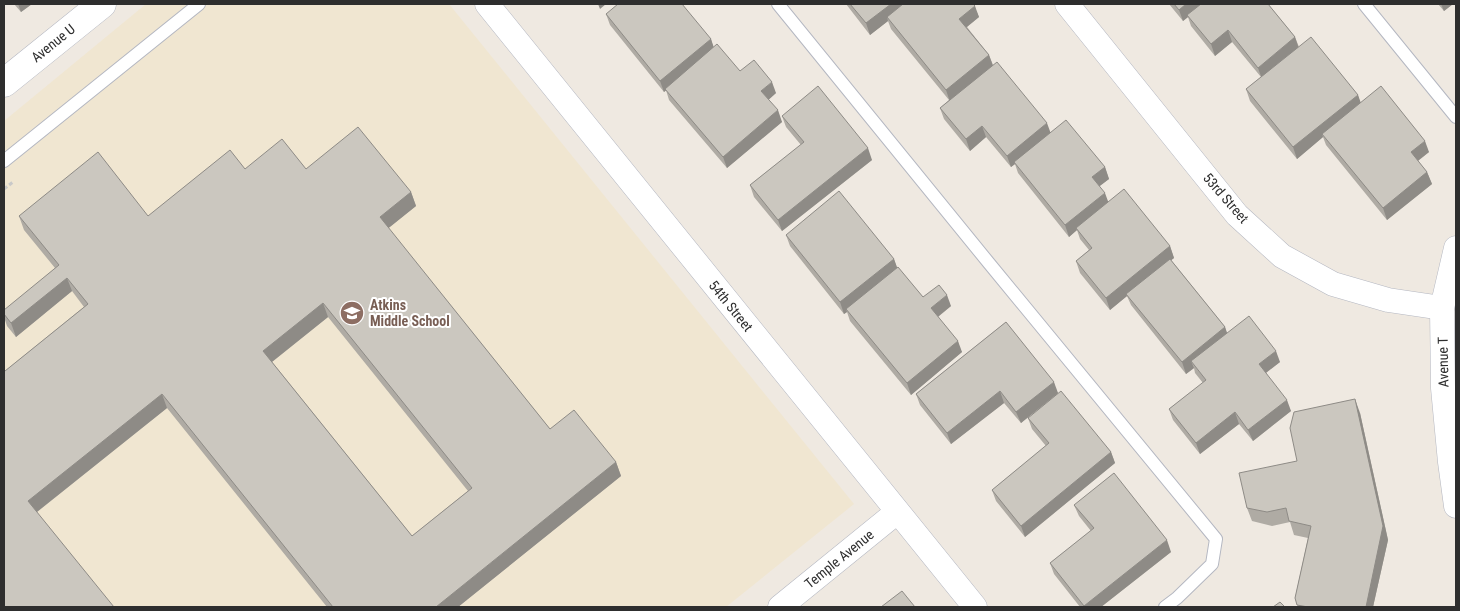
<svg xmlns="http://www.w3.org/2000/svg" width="1460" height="611" font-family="'Roboto Condensed',sans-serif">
	<rect width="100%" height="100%" fill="#efe9e1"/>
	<polygon fill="#f0e6d1" points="146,4 449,4 854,504 726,607 4,607 4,121"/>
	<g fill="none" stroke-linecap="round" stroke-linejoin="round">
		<g stroke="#b4b7c1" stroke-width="14">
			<g id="service">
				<polyline points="778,4 988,262 1216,539 1212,564 1177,598 1165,607"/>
				<polyline points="1364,4 1456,117"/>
				<polyline points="4,161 199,4"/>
			</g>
		</g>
		<g stroke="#b4b7c1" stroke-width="25">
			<g id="minor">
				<polyline points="487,4 975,607"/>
				<polyline points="1067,4 1237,215 1282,256 1333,284 1388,300 1442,308"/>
				<polyline points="1456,248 1442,308 1443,388 1450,462 1456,506"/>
				<polyline points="780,607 897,512"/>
			</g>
		</g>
		<g stroke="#b4b7c1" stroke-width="29">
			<polyline id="tertiary" points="4,83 102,4"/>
		</g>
		<polyline stroke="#c9c9c9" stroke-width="3" stroke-dasharray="4 2.5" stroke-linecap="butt" points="4,189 13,182"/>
		<use href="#service" stroke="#fff" stroke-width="12"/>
		<use href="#minor" stroke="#fff" stroke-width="24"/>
		<use href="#tertiary" stroke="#fff" stroke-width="28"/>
	</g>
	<g fill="#afaba4" fill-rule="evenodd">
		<polygon points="14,4 32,4 21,12"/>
		<polygon points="846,4 973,4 979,17 967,27 989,55 993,65 1050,132 1105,167 1109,179 1099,186 1108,202 1170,246 1174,258 1171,260 1225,327 1227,333 1280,362 1266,373 1291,411 1253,441 1239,424 1200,454 1173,420 1169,409 1203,383 1195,373 1194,368 1186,374 1131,305 1127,296 1110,310 1080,273 1076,261 1089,250 1080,239 1077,230 1069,237 1018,173 1015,164 1011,167 986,137 970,151 944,119 940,108 949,100 891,29 888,21 870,35"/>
		<polygon points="1169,4 1268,4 1295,37 1299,47 1358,95 1360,103 1429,152 1418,161 1427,172 1432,184 1387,220 1326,145 1323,137 1297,159 1250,101 1246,89 1261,77 1232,42 1215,56 1191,26 1188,17 1183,21"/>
		<polygon points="1438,4 1453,4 1444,11"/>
		<polygon points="606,14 711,39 713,47 740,71 776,93 768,100 782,122 727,168 669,100 666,90 664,92 610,25"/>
		<polygon points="782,116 872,160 782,231 754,197 750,185 801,145 786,127"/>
		<path d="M245 169H306L411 192 416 206 388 228 550 429 616 462 621 476 458 607H327L167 408 37 512 4 607 5 371 84 307 72 291 16 337 7 326 4 317V314L55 268 24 230 19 216H148ZM328 317 468 491 412 536 272 362Z"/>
		<polygon points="786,235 894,259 897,268 923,297 951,306 938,317 962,352 911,395 850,321 847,312 844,314 790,246"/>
		<polygon points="1006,322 1058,393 1111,452 1115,463 1025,537 996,501 992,490 1046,446 1032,429 1028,418 1044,404 1021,423 1004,403 951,444 920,405 916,394"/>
		<polygon points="1360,413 1388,540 1373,607 1298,607 1295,598 1308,538 1294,535 1290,522 1272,526 1252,521 1247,508 1297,461"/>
		<polygon points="1074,505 1171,552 1101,607 1080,607 1054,574 1050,563 1091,531 1079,516"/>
	</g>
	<g fill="#8e8b86">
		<polygon points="18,4 32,4 21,12"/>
		<polygon points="598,4 606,4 600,9"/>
		<polygon points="891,4 909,4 887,17 888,21 870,35 866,23"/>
		<polygon points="1186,4 1204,4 1187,15 1188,17 1183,21 1179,10"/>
		<polygon points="1441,4 1453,4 1444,11"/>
		<polygon points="975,6 979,17 963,30 959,19"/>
		<polygon points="1228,30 1232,42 1215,56 1211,44"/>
		<polygon points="1295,37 1299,49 1262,79 1258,68"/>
		<polygon points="711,39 715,51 664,92 660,81"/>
		<polygon points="989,55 993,66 950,102 946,90"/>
		<polygon points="772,82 776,93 765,103 761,91"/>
		<polygon points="1358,95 1362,106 1322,134 1323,137 1297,159 1293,147"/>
		<polygon points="778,110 782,122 727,168 723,157"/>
		<polygon points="1047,123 1051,134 1014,162 1015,164 1011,167 1007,156"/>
		<polygon points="982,126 986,137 970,151 966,139"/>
		<polygon points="1425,141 1429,152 1415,163 1411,152"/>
		<polygon points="868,148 872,160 782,231 778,220"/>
		<polygon points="1105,167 1109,179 1096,189 1092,177"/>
		<polygon points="1427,172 1432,184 1387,220 1383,208"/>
		<polygon points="411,192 416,206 385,231 380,217"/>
		<polygon points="1105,193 1109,204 1076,228 1077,230 1069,237 1065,225"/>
		<polygon points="1170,246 1174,258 1128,295 1126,294 1127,296 1110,310 1106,298"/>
		<polygon points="894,259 898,270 846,309 847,312 844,314 840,302"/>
		<polygon points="67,278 72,291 16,337 11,323"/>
		<polygon points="947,295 951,306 935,319 931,308"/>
		<polygon points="323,303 328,317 268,365 263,351"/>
		<polygon points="1225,327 1229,339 1191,361 1194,368 1186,374 1182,362"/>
		<polygon points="958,341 962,352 911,395 907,383"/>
		<polygon points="1276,351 1280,362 1263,375 1259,364"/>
		<polygon points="1054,382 1058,393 1021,423 1016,412"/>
		<polygon points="1000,391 1004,403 951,444 947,433"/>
		<polygon points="162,394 167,408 33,515 28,501"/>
		<polygon points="1355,399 1360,413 1388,540 1373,607 1366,607"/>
		<polygon points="1287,400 1291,411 1253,441 1248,430"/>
		<polygon points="1235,412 1239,424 1200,454 1196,443"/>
		<polygon points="1111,452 1115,463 1025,537 1021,526"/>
		<polygon points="616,462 621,476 458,607 436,607"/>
		<polygon points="1167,540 1171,552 1101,607 1085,607 1084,606"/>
	</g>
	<g fill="#cbc7bf" stroke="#8e8b86" fill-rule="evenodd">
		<polygon points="618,4 682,4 711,39 660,81 606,14"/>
		<polygon points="850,4 891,4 866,23"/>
		<polygon points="903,4 973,4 975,6 959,19 989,55 946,90 887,17"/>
		<polygon points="1174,4 1186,4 1179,10"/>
		<polygon points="1201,4 1268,4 1295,37 1258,68 1228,30 1211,44 1187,15"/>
		<polygon points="1311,37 1358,95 1293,147 1246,89"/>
		<polygon points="717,44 740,71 754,60 772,82 761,91 778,110 723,157 665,89"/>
		<polygon points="997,62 1047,123 1007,156 982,126 966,139 940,108"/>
		<polygon points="818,86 868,148 778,220 750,185 804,142 782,116"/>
		<polygon points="1381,86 1425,141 1411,152 1427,172 1383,208 1322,134"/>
		<polygon points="1066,120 1105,167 1092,177 1105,193 1065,225 1014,162"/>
		<path d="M358 127 411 192 380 217 550 429 574 410 616 462 436 607H333L162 394 28 501 114 607H4V370L5 371 88 304 67 278 11 323 4 314V310L59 265 19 216 98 152 148 216 230 150 245 169 282 139 306 169ZM323 303 472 488 412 536 263 351Z"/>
		<polygon points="1124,189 1170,246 1106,298 1076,261 1092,248 1076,228"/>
		<polygon points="839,191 894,259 840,302 786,235"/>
		<polygon points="1170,259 1225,327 1182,362 1126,294"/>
		<polygon points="898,267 923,297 939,285 947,295 931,308 958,341 907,383 846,309"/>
		<polygon points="1249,316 1276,351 1259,364 1287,400 1248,430 1235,412 1196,443 1169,409 1206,380 1191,361"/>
		<polygon points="1006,322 1054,382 1016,412 1000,391 947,433 916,394"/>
		<polygon points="1061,391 1111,452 1021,526 992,490 1049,443 1028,418"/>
		<polygon points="1355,399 1383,526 1366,607 1308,607 1297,605 1295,598 1311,526 1289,521 1286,508 1267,512 1247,508 1239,473 1297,461 1290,428 1294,412"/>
		<polygon points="1114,473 1167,540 1084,606 1050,563 1094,528 1074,505"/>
		<polygon points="902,591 915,607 881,607"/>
		<polygon points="1280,602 1285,607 1273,607"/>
	</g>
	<defs>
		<g id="school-disc" transform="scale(1.25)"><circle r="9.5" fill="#8d6e63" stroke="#fff"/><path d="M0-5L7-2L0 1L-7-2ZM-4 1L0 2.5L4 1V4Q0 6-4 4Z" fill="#fff"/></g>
	</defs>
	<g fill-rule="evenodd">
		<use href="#school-disc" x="352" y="313"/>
	</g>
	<g text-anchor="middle" stroke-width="4" stroke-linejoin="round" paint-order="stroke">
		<g font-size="14" fill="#2e2e2e" stroke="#fff">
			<text transform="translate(53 43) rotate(-39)" y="5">Avenue U</text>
			<text transform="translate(1226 198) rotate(49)" y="5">53rd Street</text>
			<text transform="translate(731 306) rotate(51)" y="5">54th Street</text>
			<text transform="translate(1443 362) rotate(-91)" y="5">Avenue T</text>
			<text transform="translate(839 559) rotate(-39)" y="5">Temple Avenue</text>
		</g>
		<g font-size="14" font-weight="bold" fill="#785e54" stroke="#fff" text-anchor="start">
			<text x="370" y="310">Atkins<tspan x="370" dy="16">Middle School</tspan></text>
		</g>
	</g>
	<rect width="1460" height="611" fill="none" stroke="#2e2e2e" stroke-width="10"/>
</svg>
